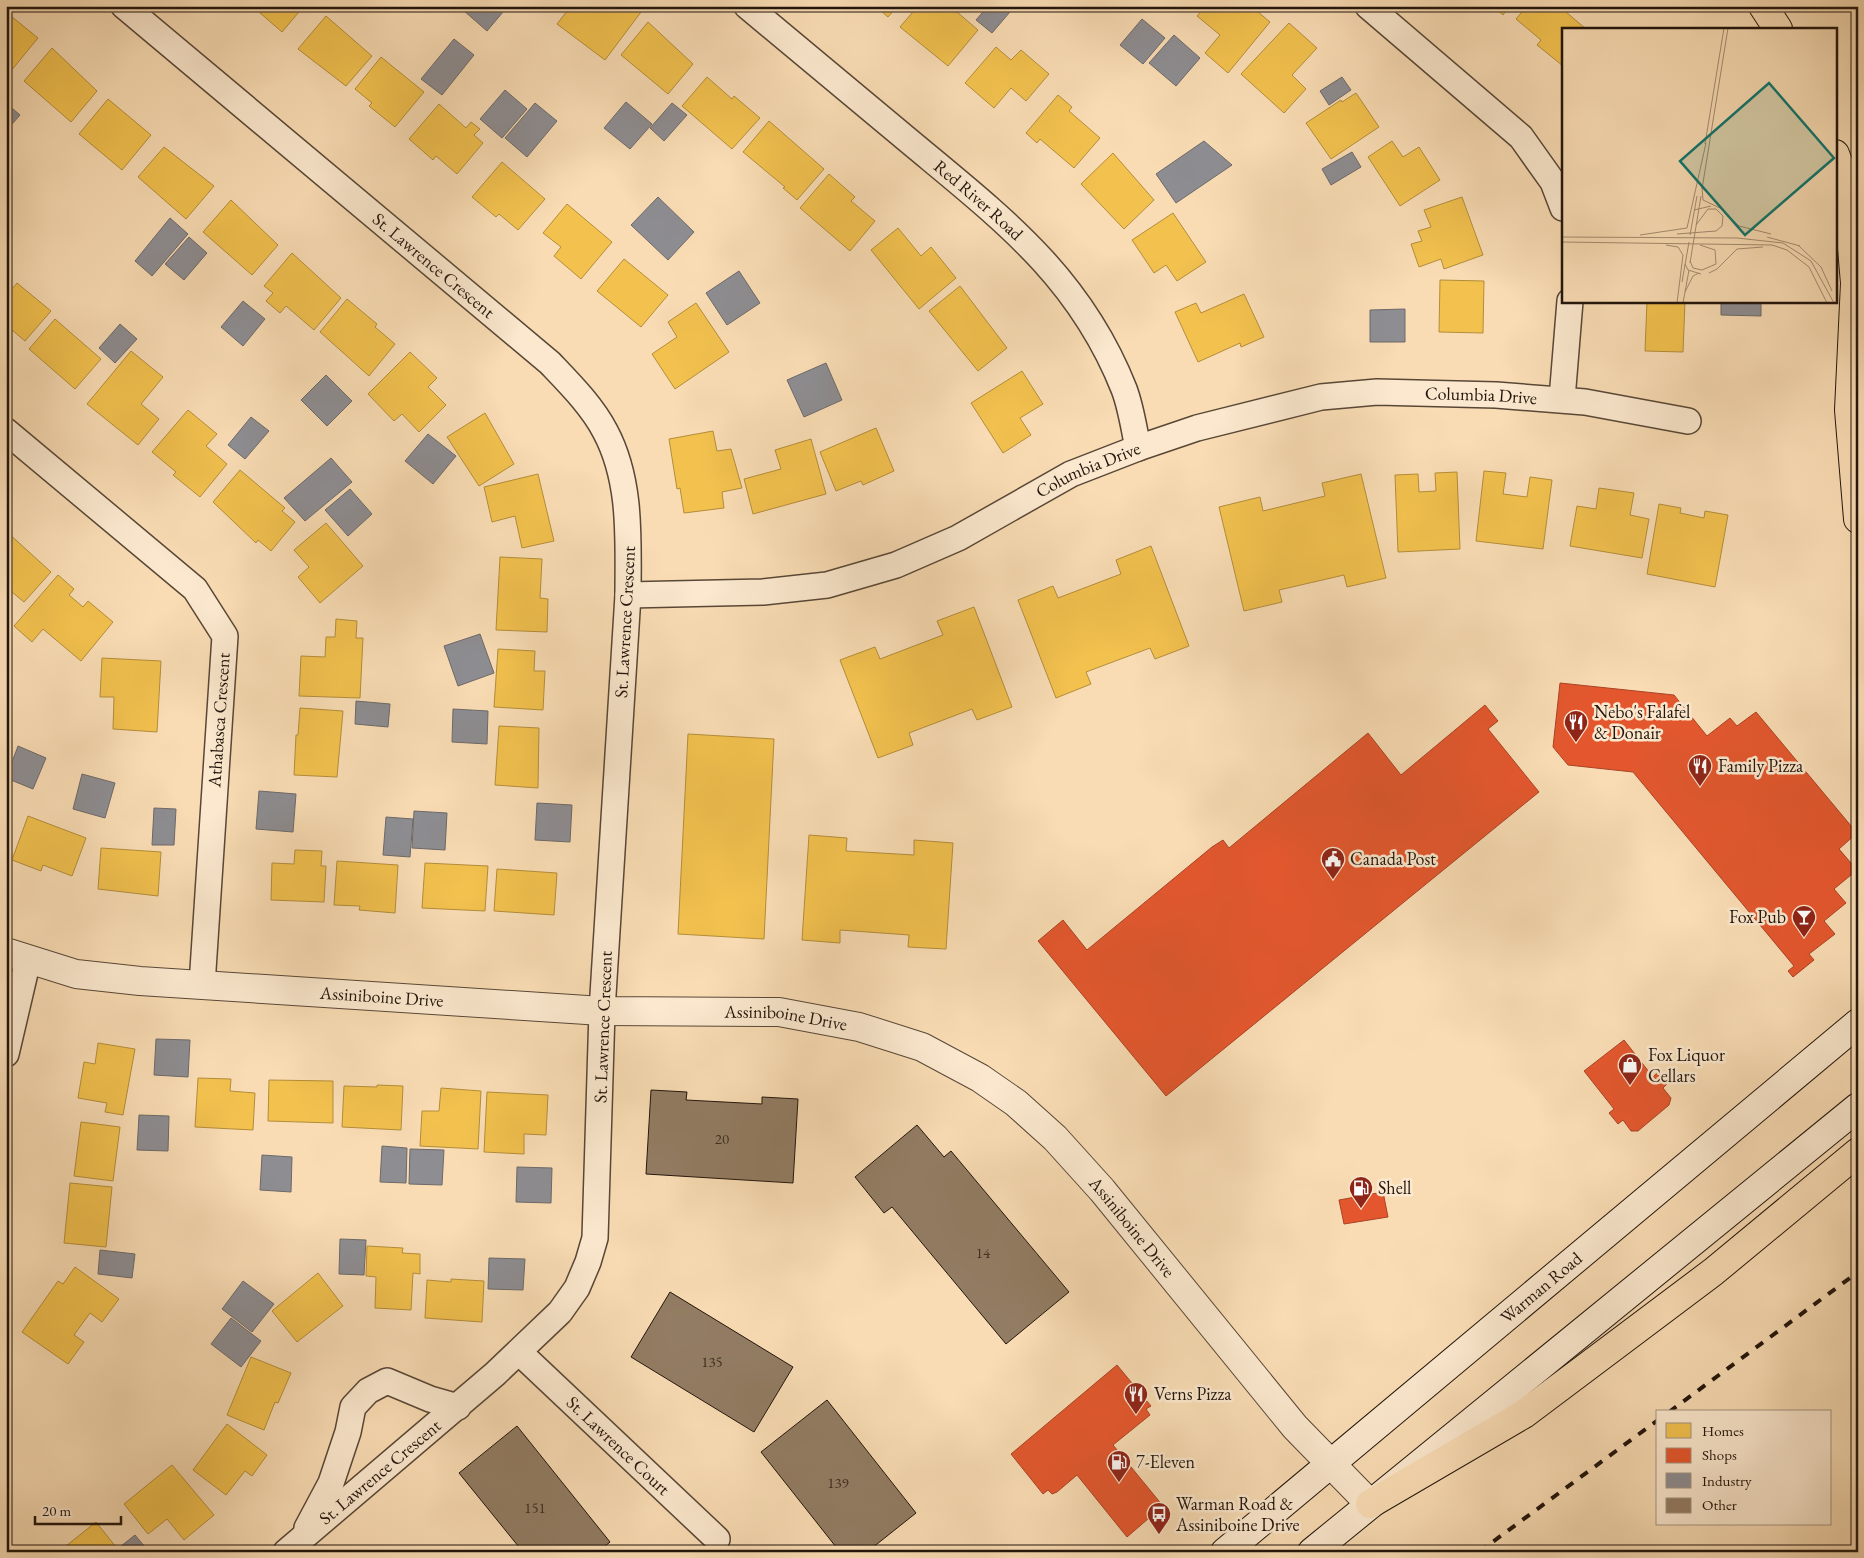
<svg xmlns="http://www.w3.org/2000/svg" width="1864" height="1558" font-family="'EB Garamond',serif">
	<rect width="100%" height="100%" fill="#f9dcb4"/>
	<filter id="stains"><feTurbulence type="fractalNoise" baseFrequency=".004" numOctaves="4"/><feColorMatrix values="0 0 0 0 .2 0 0 0 0 .09 0 0 0 0 .02 0 0 0 .5 -.17"/></filter>
	<radialGradient id="worn" r=".72"><stop offset=".6" stop-color="#630" stop-opacity="0"/><stop offset="1" stop-color="#630" stop-opacity=".3"/></radialGradient>
	<g fill="#f2c14e" stroke="#b48d3a">
		<polygon points="252,6 304,6 282,32"/>
		<polygon points="571,6 590,6 596,11 599,6 633,6 641,12 605,60 557,24"/>
		<polygon points="875,6 898,6 888,17"/>
		<polygon points="918,6 950,6 978,30 948,66 900,27"/>
		<polygon points="1206,6 1251,6 1270,22 1228,73 1205,53 1220,35 1197,16"/>
		<polygon points="1493,6 1510,6 1503,15"/>
		<polygon points="1527,6 1559,6 1586,29 1563,29 1563,66 1537,45 1541,40 1516,19"/>
		<polygon points="6,12 38,38 6,77"/>
		<polygon points="326,16 372,56 346,86 298,49"/>
		<polygon points="648,22 693,64 668,94 621,55"/>
		<polygon points="1289,23 1317,48 1292,75 1306,89 1284,113 1241,74"/>
		<polygon points="996,47 1011,60 1021,50 1049,74 1026,101 1011,88 994,108 965,83"/>
		<polygon points="52,48 97,91 71,122 24,81"/>
		<polygon points="381,57 424,92 395,127 369,106 372,103 355,89"/>
		<polygon points="707,77 732,99 734,96 760,118 732,149 682,106"/>
		<polygon points="1356,93 1379,127 1331,159 1306,123 1341,100 1342,102"/>
		<polygon points="1058,95 1072,107 1069,111 1100,138 1074,168 1040,139 1037,143 1026,133"/>
		<polygon points="108,99 151,135 122,170 79,134"/>
		<polygon points="439,104 466,128 471,122 480,129 474,135 483,143 457,174 436,156 433,160 409,139"/>
		<polygon points="769,121 824,169 797,200 783,188 785,187 743,152"/>
		<polygon points="1392,141 1403,157 1419,147 1440,180 1400,206 1368,157"/>
		<polygon points="164,147 214,186 186,219 138,177"/>
		<polygon points="1113,153 1154,200 1124,229 1081,184"/>
		<polygon points="502,162 545,199 518,230 499,214 496,217 472,197"/>
		<polygon points="829,174 855,197 851,201 875,221 850,251 800,208"/>
		<polygon points="1462,197 1483,255 1444,269 1441,259 1419,267 1411,244 1422,241 1418,231 1431,227 1424,210"/>
		<polygon points="231,200 278,245 252,275 203,232"/>
		<polygon points="567,204 612,242 581,279 554,256 561,247 543,233"/>
		<polygon points="1173,213 1206,262 1177,281 1166,265 1154,273 1132,240"/>
		<polygon points="898,228 921,256 931,247 956,278 919,309 871,250"/>
		<polygon points="292,253 341,298 314,330 286,306 280,313 266,301 273,293 264,286"/>
		<polygon points="624,259 668,295 641,327 597,291"/>
		<polygon points="1440,280 1484,281 1483,333 1439,332"/>
		<polygon points="17,283 51,311 25,341 6,325 6,285 12,289"/>
		<polygon points="960,286 1007,348 978,371 929,311"/>
		<polygon points="1244,294 1264,337 1241,347 1240,343 1198,362 1175,312 1196,303 1201,313"/>
		<polygon points="347,299 377,324 375,327 395,344 369,376 320,332"/>
		<polygon points="1647,301 1685,301 1683,352 1645,351"/>
		<polygon points="696,303 729,352 675,389 652,354 677,337 668,322"/>
		<polygon points="55,319 101,359 75,389 29,349"/>
		<polygon points="131,351 163,377 141,404 159,419 138,445 87,404"/>
		<polygon points="410,352 437,378 428,387 446,405 419,432 402,414 394,421 368,394"/>
		<polygon points="1022,371 1043,404 1020,418 1031,435 1003,453 971,403"/>
		<polygon points="188,410 217,434 206,446 227,464 200,497 173,475 176,472 152,452"/>
		<polygon points="485,413 514,464 479,486 447,437"/>
		<polygon points="876,428 894,471 863,485 861,481 836,491 820,452"/>
		<polygon points="713,431 717,451 731,449 742,488 722,492 724,508 684,513 680,488 677,489 669,439"/>
		<polygon points="811,439 826,494 753,514 744,479 781,469 775,450"/>
		<polygon points="240,470 285,508 282,511 295,522 271,551 258,540 256,543 213,502"/>
		<polygon points="1484,471 1506,473 1503,494 1527,497 1530,477 1552,480 1543,549 1476,541"/>
		<polygon points="1457,472 1460,549 1398,552 1395,475 1418,474 1419,492 1436,491 1435,473"/>
		<polygon points="538,474 554,541 522,548 515,516 492,522 484,487"/>
		<polygon points="1361,474 1386,578 1347,587 1344,575 1279,590 1282,602 1244,611 1219,507 1260,497 1263,511 1325,496 1322,483"/>
		<polygon points="1599,488 1634,493 1630,515 1649,519 1642,558 1570,546 1577,506 1596,509"/>
		<polygon points="1659,504 1681,508 1680,513 1704,518 1705,511 1728,515 1715,587 1647,574"/>
		<polygon points="326,523 363,566 320,603 298,577 309,567 294,550"/>
		<polygon points="7,532 51,572 24,602 6,587"/>
		<polygon points="1151,546 1189,646 1155,659 1150,648 1086,672 1091,684 1056,698 1018,600 1053,586 1058,598 1121,574 1116,560"/>
		<polygon points="500,557 542,559 540,598 548,599 547,632 496,630"/>
		<polygon points="58,575 74,589 69,595 83,607 88,601 113,622 81,661 43,629 32,642 14,626"/>
		<polygon points="974,607 1012,707 977,720 972,709 909,733 913,745 878,758 840,660 875,647 880,659 943,635 937,621"/>
		<polygon points="336,619 357,621 356,638 363,638 360,698 299,696 301,656 325,657 326,637 335,637"/>
		<polygon points="498,649 535,651 534,671 545,671 543,710 494,707"/>
		<polygon points="102,658 161,661 157,732 113,729 114,697 100,697"/>
		<polygon points="300,708 343,711 337,777 294,775 296,735 298,735"/>
		<polygon points="499,726 539,728 538,788 495,785"/>
		<polygon points="688,734 774,739 764,939 678,934"/>
		<polygon points="28,816 86,838 72,876 43,865 41,871 12,860"/>
		<polygon points="809,835 847,838 846,851 914,855 914,840 953,843 946,949 908,947 909,935 840,930 840,943 802,940"/>
		<polygon points="101,848 161,852 158,896 98,889"/>
		<polygon points="295,850 322,851 321,866 326,866 324,902 271,900 272,863 294,864"/>
		<polygon points="337,861 398,865 395,913 359,910 360,906 334,905"/>
		<polygon points="425,863 488,866 485,911 422,908"/>
		<polygon points="497,869 557,873 554,915 494,911"/>
		<polygon points="98,1043 135,1049 123,1115 105,1112 107,1103 78,1098 84,1062 95,1064"/>
		<polygon points="198,1078 231,1079 230,1091 255,1093 253,1130 195,1127"/>
		<polygon points="269,1080 333,1081 333,1123 268,1121"/>
		<polygon points="377,1085 403,1086 401,1130 342,1127 344,1086 377,1087"/>
		<polygon points="441,1088 481,1091 478,1149 420,1146 422,1111 439,1111"/>
		<polygon points="487,1092 548,1095 546,1135 524,1134 524,1154 484,1152"/>
		<polygon points="81,1122 120,1127 113,1181 74,1176"/>
		<polygon points="70,1183 112,1187 106,1247 64,1243"/>
		<polygon points="367,1246 403,1248 402,1253 420,1254 420,1274 413,1273 411,1310 375,1308 376,1277 366,1276"/>
		<polygon points="75,1267 119,1299 102,1322 90,1313 74,1335 84,1342 68,1364 22,1332 58,1281 63,1284"/>
		<polygon points="318,1273 343,1306 297,1342 272,1311"/>
		<polygon points="451,1279 484,1281 482,1322 425,1318 427,1280 451,1282"/>
		<polygon points="6,1350 12,1382 6,1383"/>
		<polygon points="251,1357 291,1373 278,1403 275,1402 264,1430 227,1415"/>
		<polygon points="227,1424 267,1455 252,1476 245,1471 226,1495 193,1470"/>
		<polygon points="172,1465 214,1515 184,1540 167,1519 148,1534 124,1504"/>
		<polygon points="96,1522 120,1552 70,1552 66,1546"/>
	</g>
	<g fill="#e4572e" stroke="#aa4324">
		<polygon points="1560,683 1674,695 1707,736 1730,718 1737,726 1756,712 1857,833 1839,849 1857,870 1834,889 1846,903 1824,921 1835,934 1809,954 1814,960 1793,977 1788,971 1794,966 1633,772 1568,765 1553,747"/>
		<polygon points="1485,705 1498,721 1488,729 1539,792 1166,1096 1038,941 1063,920 1087,950 1212,847 1223,840 1229,848 1368,733 1401,775"/>
		<polygon points="1624,1040 1653,1077 1658,1072 1667,1084 1663,1088 1671,1098 1669,1105 1638,1131 1631,1131 1623,1120 1618,1124 1609,1113 1614,1109 1584,1071"/>
		<polygon points="1383,1192 1388,1217 1344,1224 1339,1200"/>
		<polygon points="1117,1365 1151,1406 1146,1409 1150,1415 1113,1445 1163,1506 1127,1537 1077,1475 1057,1492 1052,1494 1048,1490 1043,1494 1011,1454"/>
	</g>
	<g fill="#8d8d92" stroke="#6d696a">
		<polygon points="466,6 508,6 487,31 463,10"/>
		<polygon points="988,6 1015,6 992,33 976,20"/>
		<polygon points="1142,19 1165,38 1143,64 1120,45"/>
		<polygon points="1174,35 1200,58 1176,86 1149,63"/>
		<polygon points="454,39 474,55 442,95 421,79"/>
		<polygon points="1342,77 1351,90 1329,105 1320,91"/>
		<polygon points="505,90 527,109 502,138 480,119"/>
		<polygon points="626,102 652,124 630,149 604,128"/>
		<polygon points="6,103 20,115 6,131"/>
		<polygon points="535,103 557,121 527,157 505,138"/>
		<polygon points="672,103 687,115 664,141 650,128"/>
		<polygon points="1204,141 1232,165 1176,203 1156,174"/>
		<polygon points="1352,152 1361,167 1331,185 1322,169"/>
		<polygon points="658,197 694,232 668,260 631,225"/>
		<polygon points="170,218 188,234 152,276 135,261"/>
		<polygon points="189,237 207,253 184,280 165,264"/>
		<polygon points="739,271 760,303 727,325 706,293"/>
		<polygon points="243,301 265,319 243,346 221,327"/>
		<polygon points="1721,301 1761,301 1761,316 1721,315"/>
		<polygon points="1405,309 1405,342 1370,342 1370,310"/>
		<polygon points="120,324 137,339 115,363 99,348"/>
		<polygon points="826,363 842,400 804,417 787,380"/>
		<polygon points="326,375 352,401 327,426 301,400"/>
		<polygon points="251,417 269,431 245,459 228,445"/>
		<polygon points="428,434 456,456 433,484 405,461"/>
		<polygon points="331,458 352,482 305,521 284,498"/>
		<polygon points="350,489 372,514 348,536 325,510"/>
		<polygon points="480,634 494,673 458,686 444,646"/>
		<polygon points="356,701 390,704 388,727 355,724"/>
		<polygon points="453,709 488,711 487,744 452,742"/>
		<polygon points="18,746 46,758 33,789 6,778"/>
		<polygon points="82,774 115,783 105,818 73,809"/>
		<polygon points="259,791 296,794 293,832 256,829"/>
		<polygon points="537,803 572,805 570,842 535,840"/>
		<polygon points="154,808 176,809 174,845 152,845"/>
		<polygon points="414,811 447,813 445,850 412,848"/>
		<polygon points="386,817 413,819 410,857 383,855"/>
		<polygon points="156,1039 190,1040 188,1077 154,1075"/>
		<polygon points="139,1115 169,1116 168,1151 137,1150"/>
		<polygon points="382,1146 407,1148 406,1183 380,1182"/>
		<polygon points="410,1149 444,1150 442,1185 409,1184"/>
		<polygon points="262,1155 292,1157 291,1192 260,1190"/>
		<polygon points="517,1167 552,1168 551,1203 516,1202"/>
		<polygon points="340,1239 366,1240 364,1275 339,1274"/>
		<polygon points="100,1250 135,1254 132,1278 98,1274"/>
		<polygon points="489,1258 525,1259 523,1290 488,1289"/>
		<polygon points="243,1281 274,1304 252,1332 222,1309"/>
		<polygon points="231,1318 261,1341 241,1367 211,1344"/>
		<polygon points="135,1535 149,1552 123,1552 120,1547"/>
	</g>
	<g fill="#927c63" stroke="#22150c">
		<polygon points="651,1090 687,1092 686,1100 762,1104 762,1097 798,1099 793,1183 646,1174"/>
		<polygon points="917,1125 944,1157 951,1151 1069,1292 1006,1344 892,1207 884,1213 855,1177"/>
		<polygon points="670,1292 793,1367 754,1432 631,1357"/>
		<polygon points="827,1400 916,1513 867,1552 840,1552 761,1452"/>
		<polygon points="517,1426 610,1542 598,1552 523,1552 459,1473"/>
	</g>
	<g fill="none" stroke-linecap="round" stroke-linejoin="round">
		<g stroke="#584736" stroke-width="28">
			<g id="minor">
				<path id="s1" d="M124 6 550 363C570 384 592 406 605 431 632 481 628 540 628 595L602 1011 595 1238 588 1262 577 1288 560 1312 495 1374 286 1552"/>
				<path id="s2" d="M747 6C803 53 859 100 915 146 1004 220 1080 278 1124 389 1131 407 1134 429 1138 448"/>
				<polyline points="1368,6 1521,137 1553,182 1563,208"/>
				<polyline points="1562,399 1570,301"/>
				<polyline points="6,431 195,589 225,636 202,985"/>
				<path id="s3" d="M628 595 763 592 827 585 896 565 958 538 1071 474 1138 448 1197 428 1321 397 1377 392 1496 395 1585 402 1688 421"/>
				<polyline points="6,1054 28,960"/>
				<path id="s4" d="M520 1353 717 1539"/>
				<polyline points="307,1528 331,1483 348,1432 353,1407 368,1391 387,1381 430,1399 458,1407"/>
			</g>
		</g>
		<g stroke="#584736" stroke-width="30">
			<g id="tertiary">
				<path id="s5" d="M6 952 76 974 140 981 602 1011 779 1012 859 1027 922 1047 980 1078 1016 1103 1055 1138 1102 1190 1295 1427 1370 1504"/>
			</g>
		</g>
		<g stroke="#22150c" stroke-width="30">
			<g id="secondary">
				<path id="s6" d="M1225 1552 1858 1023"/>
				<polyline points="1312,1552 1858,1107"/>
			</g>
		</g>
		<g stroke="#22150c" stroke-width="30">
			<polyline id="trunk" points="1370,1504 1524,1414 1713,1272 1858,1152"/>
		</g>
		<g stroke="#22150c" stroke-width="30">
			<g id="motorway">
				<polyline points="1763,6 1778,29"/>
				<polyline points="1835,154 1841,170 1850,225 1855,283 1849,410 1858,519"/>
			</g>
		</g>
		<use href="#minor" stroke="#fbe8ce" stroke-width="25"/>
		<use href="#tertiary" stroke="#fbe8ce" stroke-width="28"/>
		<use href="#secondary" stroke="#fbe8ce" stroke-width="28"/>
		<use href="#trunk" stroke="#f9dcb4" stroke-width="28"/>
		<use href="#motorway" stroke="#f9dcb4" stroke-width="28"/>
		<g stroke="#22150c" stroke-width="4" stroke-dasharray="9 9" stroke-linecap="butt">
			<polyline points="1669,1412 1858,1272"/>
			<polyline points="1479,1552 1658,1420"/>
		</g>
	</g>
	<defs>
		<g id="restaurant-pin" transform="scale(1.25)"><path d="M0 17L-7.5 6A9.5 9.5 0 1 1 7.5 6Z" fill="#8f2418" stroke="#fbe8ce"/><path d="M-5-6h1v4h1v-4h1v4h1v-4h1v5L-1.5 .5V6h-2V.5L-5-1ZM5-6V6H3V1.5H1.5Q1.5-4 5-6Z" fill="#fff"/></g>
		<g id="civic-pin" transform="scale(1.25)"><path d="M0 17L-7.5 6A9.5 9.5 0 1 1 7.5 6Z" fill="#8f2418" stroke="#fbe8ce"/><path d="M-.6-6.5H3V-4.5H.6V-3L4-1V1h2V6H-6V1h2V-1L-.6-3ZM-1.2 2.5V6h2.4V2.5Z" fill="#fff"/></g>
		<g id="bar-pin" transform="scale(1.25)"><path d="M0 17L-7.5 6A9.5 9.5 0 1 1 7.5 6Z" fill="#8f2418" stroke="#fbe8ce"/><path d="M-6-5H6L.8 .8V4.5H3.5V6h-7V4.5H-.8V.8Z" fill="#fff"/></g>
		<g id="shop-pin" transform="scale(1.25)"><path d="M0 17L-7.5 6A9.5 9.5 0 1 1 7.5 6Z" fill="#8f2418" stroke="#fbe8ce"/><path d="M-5-2.5h2.3a2.7 3.5 0 0 1 5.4 0H5L5.5 6h-11ZM-1.5-2.5h3a1.5 2.3 0 0 0-3 0Z" fill="#fff"/></g>
		<g id="fuel-pin" transform="scale(1.25)"><path d="M0 17L-7.5 6A9.5 9.5 0 1 1 7.5 6Z" fill="#8f2418" stroke="#fbe8ce"/><path d="M-5.5-6h7V0h2V4h1.3V-2.5L3-4.5l.8-.8L6-3V5H2.5V1h-1V6h-7ZM-4.2-4.7v3.2H.2V-4.7Z" fill="#fff"/></g>
		<g id="bus-pin" transform="scale(1.25)"><path d="M0 17L-7.5 6A9.5 9.5 0 1 1 7.5 6Z" fill="#8f2418" stroke="#fbe8ce"/><path d="M-5-6H5V4H4V6H2V4H-2V6H-4V4H-5ZM-3.5-4V0h7V-4ZM-3.5 1.2v1.5H-2V1.2ZM2 1.2v1.5H3.5V1.2Z" fill="#fff"/></g>
	</defs>
	<g fill-rule="evenodd">
		<use href="#restaurant-pin" x="1576" y="722"/>
		<use href="#restaurant-pin" x="1700" y="766"/>
		<use href="#civic-pin" x="1333" y="859"/>
		<use href="#bar-pin" x="1804" y="917"/>
		<use href="#shop-pin" x="1630" y="1065"/>
		<use href="#fuel-pin" x="1361" y="1188"/>
		<use href="#restaurant-pin" x="1136" y="1394"/>
		<use href="#fuel-pin" x="1119" y="1462"/>
		<use href="#bus-pin" x="1159" y="1514"/>
	</g>
	<g text-anchor="middle" stroke-width="5" stroke-linejoin="round" paint-order="stroke">
		<g font-size="15" fill="#3e2f22">
			<text x="722" y="1144">20</text>
			<text x="983" y="1258">14</text>
			<text x="712" y="1367">135</text>
			<text x="838" y="1488">139</text>
			<text x="535" y="1513">151</text>
		</g>
		<g font-size="18" fill="#22150c" stroke="#fbe8ce">
			<text dy="6" stroke="none"><textPath href="#s2" startOffset="302">Red River Road</textPath></text>
			<text dy="6" stroke="none"><textPath href="#s1" startOffset="404">St. Lawrence Crescent</textPath></text>
			<text dy="6" stroke="none"><textPath href="#s3" startOffset="891">Columbia Drive</textPath></text>
			<text dy="6" stroke="none"><textPath href="#s3" startOffset="486">Columbia Drive</textPath></text>
			<text transform="translate(625 622) rotate(-87)" y="6">St. Lawrence Crescent</text>
			<text transform="translate(219 720) rotate(-86)" y="6">Athabasca Crescent</text>
			<text dy="6" stroke="none"><textPath href="#s5" startOffset="380">Assiniboine Drive</textPath></text>
			<text dy="6" stroke="none"><textPath href="#s5" startOffset="785">Assiniboine Drive</textPath></text>
			<text transform="translate(603 1027) rotate(-88)" y="6">St. Lawrence Crescent</text>
			<text dy="6" stroke="none"><textPath href="#s5" startOffset="1205">Assiniboine Drive</textPath></text>
			<text dy="6" stroke="none"><textPath href="#s6" startOffset="412">Warman Road</textPath></text>
			<text dy="6" stroke="none"><textPath href="#s4" startOffset="135">St. Lawrence Court</textPath></text>
			<text transform="translate(380 1472) rotate(-40)" y="6">St. Lawrence Crescent</text>
		</g>
		<g font-size="18" fill="#22150c" stroke="#fbe8ce" text-anchor="start">
			<text x="1594" y="718">Nebo's Falafel<tspan x="1594" dy="21">&amp; Donair</tspan></text>
			<text x="1718" y="772">Family Pizza</text>
			<text x="1350" y="865">Canada Post</text>
			<text x="1786" y="923" text-anchor="end">Fox Pub</text>
			<text x="1648" y="1061">Fox Liquor<tspan x="1648" dy="21">Cellars</tspan></text>
			<text x="1378" y="1194">Shell</text>
			<text x="1154" y="1400">Verns Pizza</text>
			<text x="1136" y="1468">7-Eleven</text>
			<text x="1176" y="1510">Warman Road &amp;<tspan x="1176" dy="21">Assiniboine Drive</tspan></text>
		</g>
	</g>
	<g transform="translate(1562 28)">
		<rect width="275" height="275" fill="#f9dcb4"/>
		<path fill="none" stroke="#a38c71" stroke-width="1" d="M143 116 162 0M140 159 141 172 160 181 177 198 209 206M140 161 166 0M132 182 149 178M115 206 154 203 160 198 161 188 154 181H146L134 197M78 207 125 200 144 115M128 207 135 168M0 209 175 210 221 215 249 233 272 275M205 209 238 218M0 214 210 217 225 222 247 239 265 275M104 217 116 219 121 227 115 275M236 217 259 239 270 263M128 233 131 240 140 242 154 236 153 222 138 217M128 235 139 168M123 236 126 242 139 246M147 245 155 241 175 221 201 219M120 254 127 214M123 264 131 248 137 245M121 275 127 242"/>
		<path fill="#0f766e" fill-opacity="0.15" stroke="#0f766e" stroke-width="2.5" d="M207 55 272 130 183 207 118 133Z"/>
		<rect width="275" height="275" fill="none" stroke="#22150c" stroke-width="2.5"/>
	</g>
	<rect width="1864" height="1558" fill="none" stroke="#f9dcb4" stroke-width="25"/>
	<rect x="8" y="8" width="1849" height="1543" fill="none" stroke="#22150c" stroke-width="2.5"/>
	<rect x="12" y="12" width="1839" height="1533" fill="none" stroke="#22150c"/>
	<rect x="1656" y="1410" width="175" height="115" fill="#fbe8ce" stroke="#a49480"/>
	<rect x="1666" y="1423" width="25" height="15" fill="#f2c14e" stroke="#a49480"/>
	<text x="1702" y="1436" font-size="15" fill="#22150c">Homes</text>
	<rect x="1666" y="1448" width="25" height="15" fill="#e4572e" stroke="#a49480"/>
	<text x="1702" y="1460" font-size="15" fill="#22150c">Shops</text>
	<rect x="1666" y="1473" width="25" height="15" fill="#8d8d92" stroke="#a49480"/>
	<text x="1702" y="1486" font-size="15" fill="#22150c">Industry</text>
	<rect x="1666" y="1498" width="25" height="15" fill="#927c63" stroke="#a49480"/>
	<text x="1702" y="1510" font-size="15" fill="#22150c">Other</text>
	<path d="M35 1516v8h86v-8" fill="none" stroke="#22150c" stroke-width="2.5"/>
	<text x="42" y="1516" font-size="15" fill="#22150c" stroke="#fbe8ce" stroke-width="4" paint-order="stroke">20 m</text>
	<rect width="100%" height="100%" filter="url(#stains)"/>
	<rect width="100%" height="100%" fill="url(#worn)"/>
</svg>
